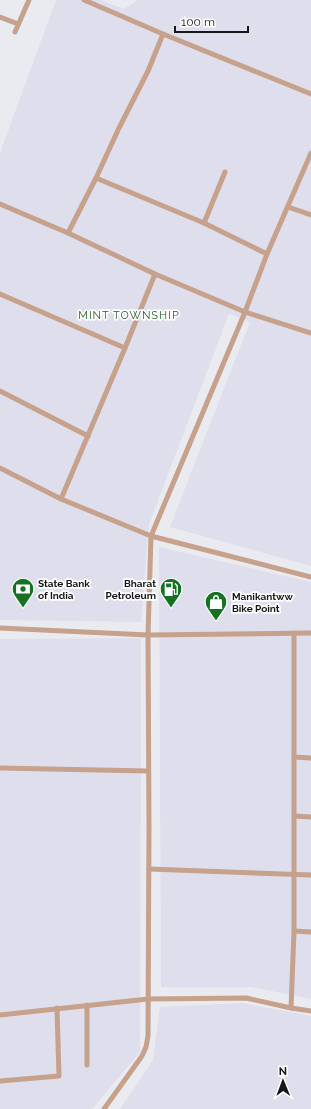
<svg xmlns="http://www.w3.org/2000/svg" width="311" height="1109" font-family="Raleway,sans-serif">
	<rect width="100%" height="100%" fill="#eaebf1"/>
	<g fill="#dedeec">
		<polygon points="56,0 101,0 123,9 138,0 311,0 311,566 170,527 250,322 229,314 149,524 141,622 0,620 0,153"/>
		<polygon points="159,547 311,582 311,999 251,987 161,987"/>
		<polygon points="141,638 140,1052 92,1109 0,1109 0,639"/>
		<polygon points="242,1003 311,1016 311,1109 120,1109 153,1060 160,1007"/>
	</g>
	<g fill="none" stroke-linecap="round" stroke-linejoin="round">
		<g stroke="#c6a18b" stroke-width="5">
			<polyline points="84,0 163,34 311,94"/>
			<polyline points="0,17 18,24"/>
			<polyline points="15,32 29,0"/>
			<polyline points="96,178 204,223 267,254"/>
			<polyline points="0,204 68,233 155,274 245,312 311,333"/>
			<polyline points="288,207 311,215"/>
			<polyline points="204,223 225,172"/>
			<polyline points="68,233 96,178 119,128 148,71 163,34"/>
			<polyline points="0,294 125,348"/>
			<polyline points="0,391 88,436"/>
			<polyline points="0,468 61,499 151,536 311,577"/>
			<polyline points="61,499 125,348 155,274"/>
			<polyline points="0,628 148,635 311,633"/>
			<polyline points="294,757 311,758"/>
			<polyline points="0,768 148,771"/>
			<polyline points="294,816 311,817"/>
			<polyline points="149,869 311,875"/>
			<polyline points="294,931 311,932"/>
			<polyline points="87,1005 87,1065"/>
			<polyline points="291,1008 294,931 294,633"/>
			<polyline points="0,1015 148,999 246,998 291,1008 311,1011"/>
			<polyline points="0,1081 59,1076 57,1008"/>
			<polyline points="104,1109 142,1056 146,1047 148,1036 149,827 148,635 151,536 245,312 267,254 311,153"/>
		</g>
	</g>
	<defs>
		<g id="bank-pin" transform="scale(1.15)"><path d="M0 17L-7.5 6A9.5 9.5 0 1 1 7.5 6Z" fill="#147220" stroke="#fff"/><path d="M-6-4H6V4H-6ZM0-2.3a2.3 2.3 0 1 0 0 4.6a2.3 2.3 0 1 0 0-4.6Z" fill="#fff"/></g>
		<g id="fuel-pin" transform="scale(1.15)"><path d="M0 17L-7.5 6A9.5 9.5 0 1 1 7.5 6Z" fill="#147220" stroke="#fff"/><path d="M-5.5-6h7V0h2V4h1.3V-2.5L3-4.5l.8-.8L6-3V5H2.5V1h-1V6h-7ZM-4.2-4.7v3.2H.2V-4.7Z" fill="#fff"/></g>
		<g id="shop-pin" transform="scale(1.15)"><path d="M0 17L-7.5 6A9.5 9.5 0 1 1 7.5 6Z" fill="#147220" stroke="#fff"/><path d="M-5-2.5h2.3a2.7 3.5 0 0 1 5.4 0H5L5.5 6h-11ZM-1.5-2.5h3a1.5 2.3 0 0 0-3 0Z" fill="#fff"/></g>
	</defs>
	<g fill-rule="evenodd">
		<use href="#bank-pin" x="23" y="589"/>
		<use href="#fuel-pin" x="171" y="589"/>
		<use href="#shop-pin" x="216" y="602"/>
	</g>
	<g text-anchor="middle" stroke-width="3.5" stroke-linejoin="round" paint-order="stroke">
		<g font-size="10" font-weight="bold" fill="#171719" stroke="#fff" text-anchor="start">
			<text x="38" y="587">State Bank<tspan x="38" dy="12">of India</tspan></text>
			<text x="156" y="587" text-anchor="end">Bharat<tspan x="156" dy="12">Petroleum</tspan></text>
			<text x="232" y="600">Manikantww<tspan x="232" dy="12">Bike Point</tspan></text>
		</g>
		<g font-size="11" letter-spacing="1" fill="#285e2b" stroke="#fff">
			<text x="129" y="319">MINT TOWNSHIP</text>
		</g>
	</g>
	<g transform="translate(283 1081) rotate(359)" stroke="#ffffff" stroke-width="3" paint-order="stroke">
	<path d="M0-3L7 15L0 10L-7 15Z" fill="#171719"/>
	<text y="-6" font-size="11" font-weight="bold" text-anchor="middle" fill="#171719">N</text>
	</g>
	<path d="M175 26v6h73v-6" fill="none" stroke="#171719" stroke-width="2"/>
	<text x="181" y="26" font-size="12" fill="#171719" stroke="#ffffff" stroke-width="3" paint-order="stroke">100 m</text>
</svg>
